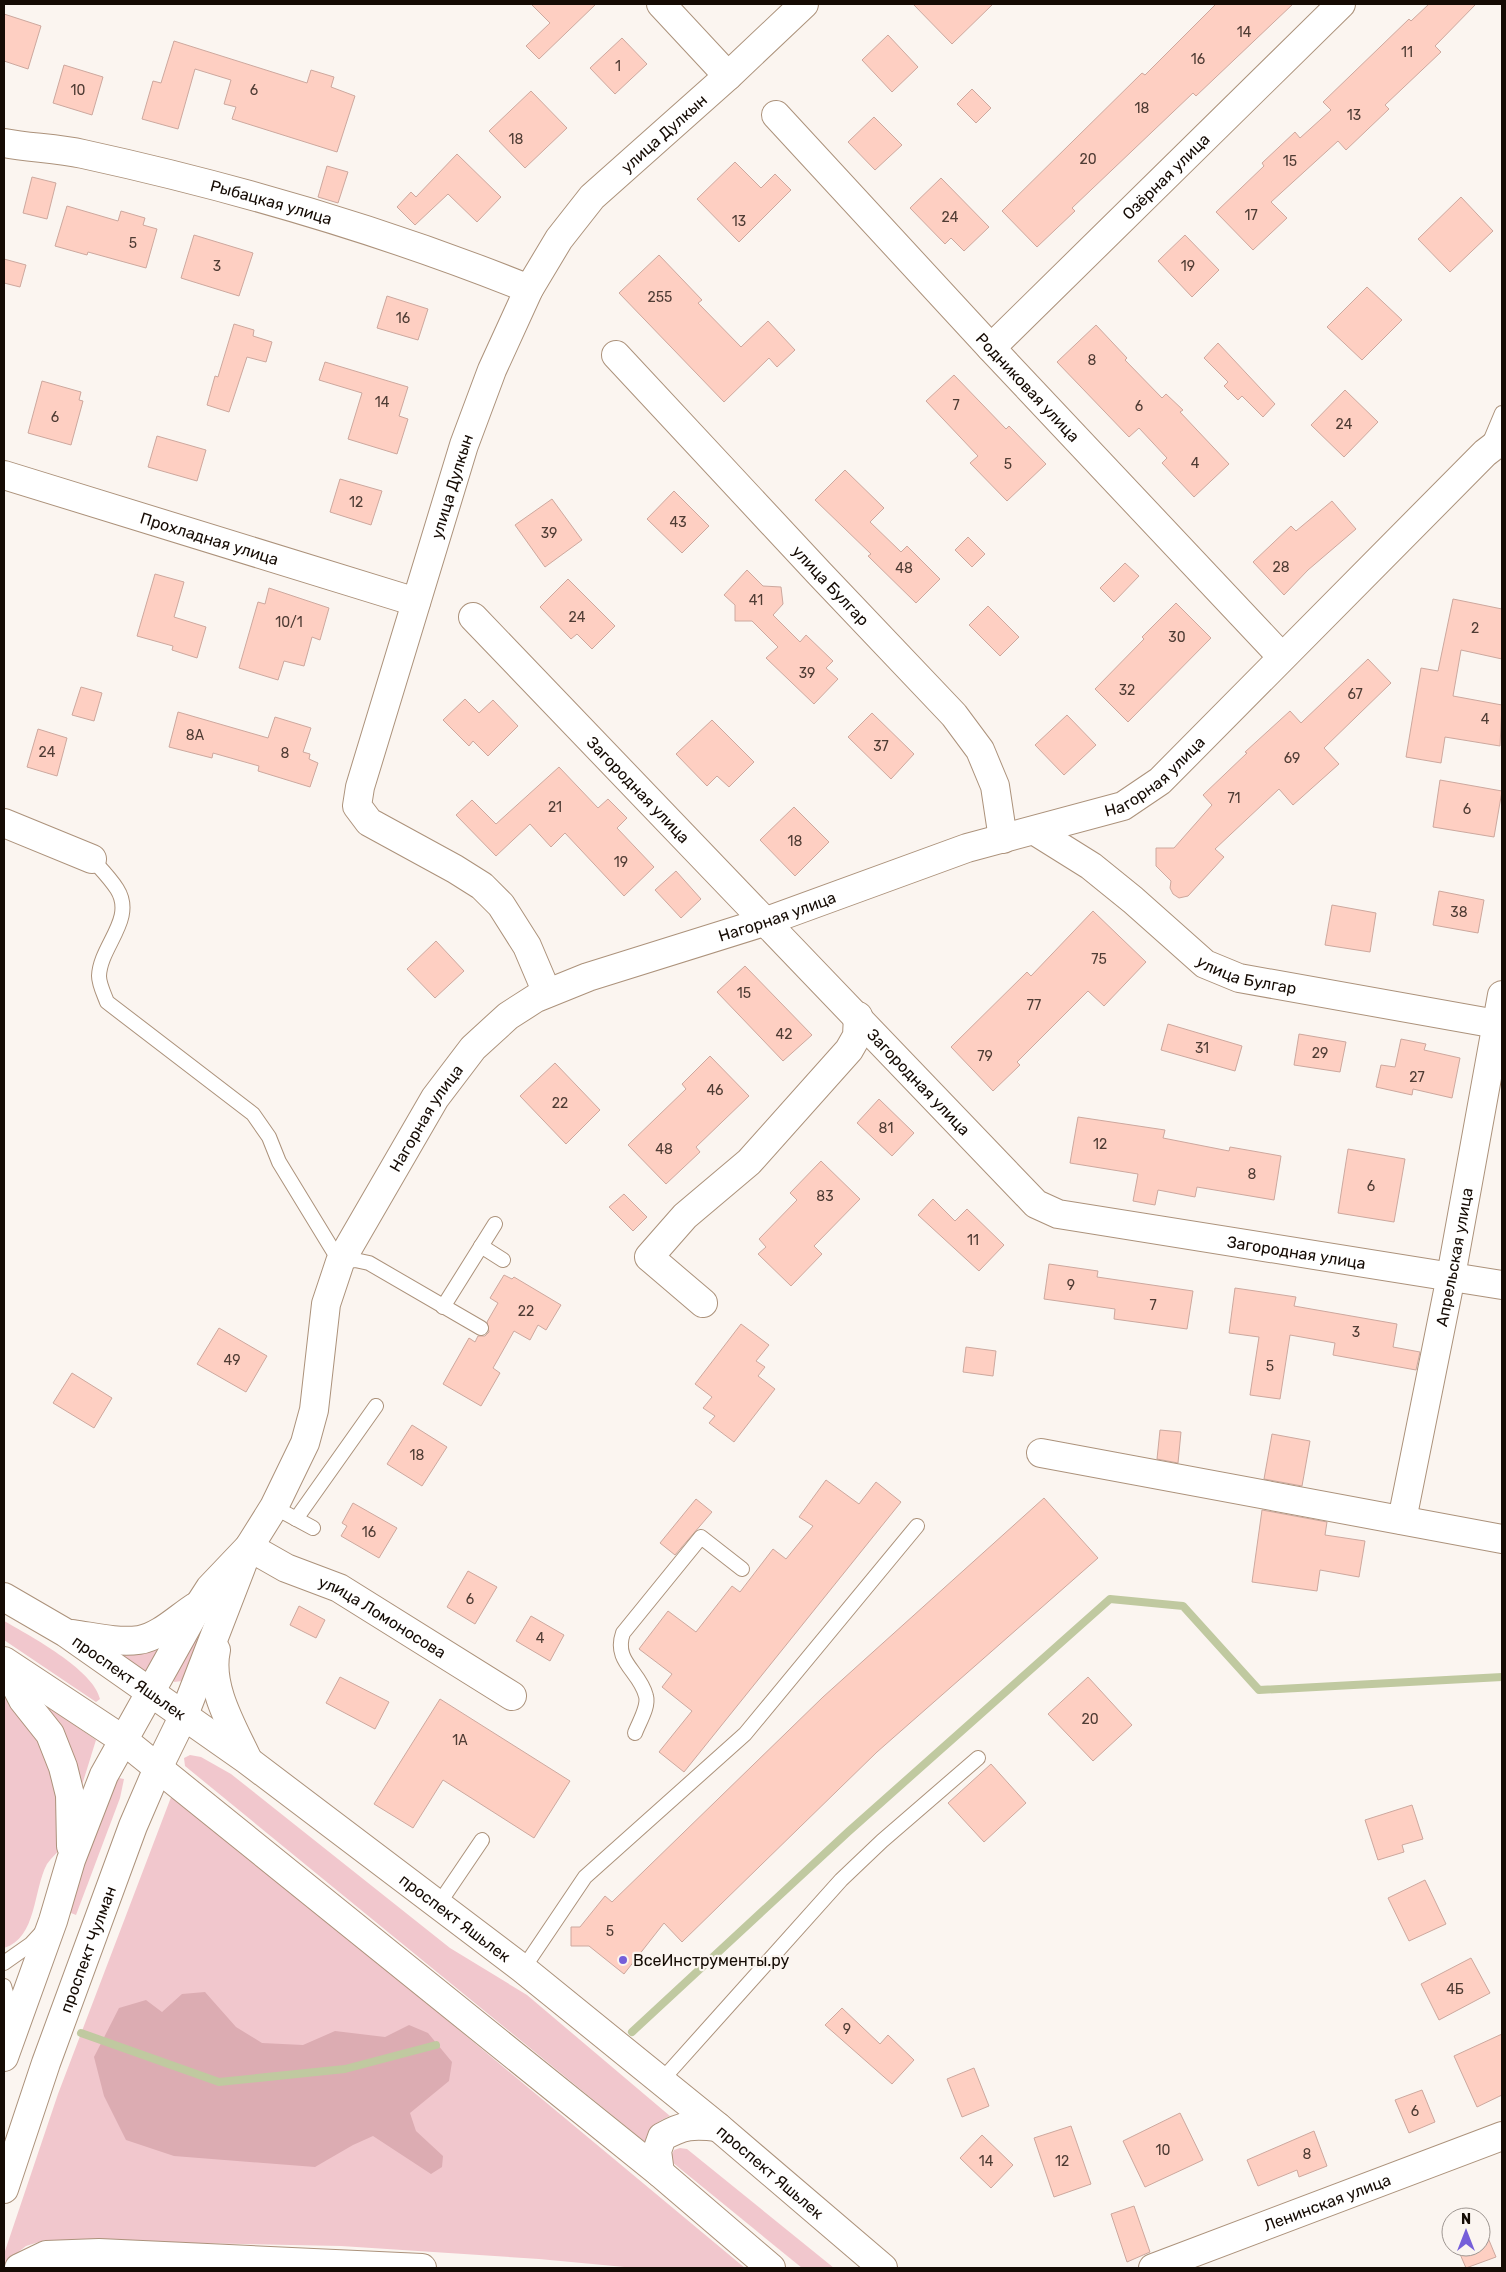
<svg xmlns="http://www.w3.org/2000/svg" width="1506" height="2272" font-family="Rubik,sans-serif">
	<rect width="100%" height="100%" fill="#fbf5f0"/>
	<g fill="#f1c7cd">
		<polygon points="222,1599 182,1681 174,1682 174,1678 208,1609"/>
		<path d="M4 1621C29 1635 94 1670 100 1699L96 1702 4 1640Z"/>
		<polygon points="168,1636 152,1678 103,1648"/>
		<path d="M4 1695 32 1723 58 1771 63 1846C58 1852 51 1858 47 1864 33 1890 37 1938 4 1948Z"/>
		<polygon points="34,1697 96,1740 78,1798"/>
		<path d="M190 1755 201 1757 231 1774 450 1948 527 1995 670 2116C656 2122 649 2127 645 2142L185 1766 184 1758Z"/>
		<polygon points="119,1778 124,1779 120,1798 76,1915 66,1911 110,1787"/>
		<polygon points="173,1792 745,2268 635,2268 539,2259 341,2246 45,2240 26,2246 4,2263 4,2254 58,2094"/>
		<polygon points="680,2148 687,2149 834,2268 802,2268 672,2162 671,2156 674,2150"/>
	</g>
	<polygon fill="#dcacb2" points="205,1992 236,2027 262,2043 303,2045 335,2031 385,2037 409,2025 428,2033 452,2062 449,2081 410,2113 416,2131 443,2156 442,2167 431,2174 373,2136 353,2145 315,2167 174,2156 126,2140 104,2096 94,2057 119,2008 146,2000 162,2012 182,1994"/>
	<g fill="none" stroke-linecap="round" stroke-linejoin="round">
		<g stroke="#c0c9a0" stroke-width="8">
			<polyline points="632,2032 848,1832 1110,1599 1183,1606 1259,1690 1502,1677"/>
			<polyline points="81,2033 219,2082 345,2069 436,2045"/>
		</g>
	</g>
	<g fill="#fecfc2" stroke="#cda89e">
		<polygon points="531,4 596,4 539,59 526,46 550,23"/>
		<polygon points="913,4 993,4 952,44"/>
		<polygon points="1216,4 1293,4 1196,96 1193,93 1072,208 1075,211 1037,247 1002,211 1142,73 1145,75"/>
		<polygon points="1429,4 1476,4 1435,46 1441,52 1385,105 1389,109 1346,150 1338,141 1271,202 1287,218 1253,250 1216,212 1264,166 1262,163 1295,132 1300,138 1331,110 1323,102 1409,19 1411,21"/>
		<polygon points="4,14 41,26 28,69 4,61"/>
		<polygon points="888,35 918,67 892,92 862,60"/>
		<polygon points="622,38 647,64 615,94 590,68"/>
		<polygon points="174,41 307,83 311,70 334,77 331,87 355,96 337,152 232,119 236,107 224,104 231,80 195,69 178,129 142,119 153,81 161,83"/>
		<polygon points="64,65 103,77 92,115 53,103"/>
		<polygon points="972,89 991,108 976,123 957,104"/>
		<polygon points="531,91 567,128 525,168 489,131"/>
		<polygon points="874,117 902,145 875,170 848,142"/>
		<polygon points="457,154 501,197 477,222 448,194 415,225 397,207 411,192 416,197"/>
		<polygon points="735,162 761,188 775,174 791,190 739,242 697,199"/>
		<polygon points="327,166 348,172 338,203 318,197"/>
		<polygon points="32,177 56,183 47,219 23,213"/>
		<polygon points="941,178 989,227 964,251 951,238 945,244 910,208"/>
		<polygon points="1461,197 1493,231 1450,272 1418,239"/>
		<polygon points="67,206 118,221 121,211 145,218 143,225 157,229 146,268 88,252 87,255 55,246"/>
		<polygon points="194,235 253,253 239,296 181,278"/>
		<polygon points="1185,235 1219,270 1192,297 1158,261"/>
		<polygon points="659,255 702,300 698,303 741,347 768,321 795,350 777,367 769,358 724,402 619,293"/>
		<polygon points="4,259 26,265 20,287 4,283"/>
		<polygon points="1367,287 1402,320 1362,360 1327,327"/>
		<polygon points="387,296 428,309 418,340 377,328"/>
		<polygon points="234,324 254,330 253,336 272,342 266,362 247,357 229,412 207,405 215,376 218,377"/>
		<polygon points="1096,325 1127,358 1125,360 1162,398 1166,394 1183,410 1180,412 1229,464 1194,497 1162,463 1167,458 1139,428 1129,437 1057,362"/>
		<polygon points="1218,343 1275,404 1263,417 1242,396 1238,400 1224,386 1228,382 1204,358"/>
		<polygon points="325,362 408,387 399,416 408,419 397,454 348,439 362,393 319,380"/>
		<polygon points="954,375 1006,429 1009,426 1046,464 1007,501 970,463 978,456 926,401"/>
		<polygon points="42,381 81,392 79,400 83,401 71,445 28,433"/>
		<polygon points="1345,390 1378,422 1344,457 1311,425"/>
		<polygon points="157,436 206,450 197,481 148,467"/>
		<polygon points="845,470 884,508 870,522 901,552 907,546 940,579 916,603 868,556 871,554 815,500"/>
		<polygon points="340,479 382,491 371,525 330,512"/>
		<polygon points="674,491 709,526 682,553 647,519"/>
		<polygon points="552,499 582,540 545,567 515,525"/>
		<polygon points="1332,501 1356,529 1308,570 1284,595 1253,562 1291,526 1296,531"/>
		<polygon points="968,537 985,554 972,567 955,550"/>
		<polygon points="1125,563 1139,576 1114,602 1100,588"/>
		<polygon points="747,570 763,586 781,587 783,604 773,615 800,642 806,635 833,661 826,668 838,679 814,704 766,658 778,647 752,621 735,621 735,605 724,595"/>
		<polygon points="155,574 184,582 174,617 206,627 197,658 172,650 173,646 137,636"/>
		<polygon points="568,579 615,626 592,649 577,634 571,639 540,607"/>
		<polygon points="269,588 329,608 320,640 312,637 304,666 284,661 278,680 239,668 258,602 265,604"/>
		<polygon points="1453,599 1502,609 1502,659 1461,650 1453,696 1502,705 1500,746 1445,737 1441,763 1406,757 1421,668 1438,671"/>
		<polygon points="1176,603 1211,638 1128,722 1095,689 1144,639 1142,637"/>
		<polygon points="988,606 1019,637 1000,656 969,625"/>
		<polygon points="1368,659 1391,683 1324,748 1339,764 1293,805 1279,789 1215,849 1224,857 1188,896 1179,898 1173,894 1170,888 1171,881 1156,866 1156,848 1174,848 1212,805 1203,795 1247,753 1245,752 1290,711 1301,723"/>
		<polygon points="81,687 102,693 94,721 72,715"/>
		<polygon points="465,699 479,713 493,700 518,726 488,756 473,741 469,746 443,720"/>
		<polygon points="178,712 268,738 275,717 311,728 303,752 310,754 309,759 318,763 310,787 258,771 259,766 213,753 212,758 169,747"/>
		<polygon points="872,713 914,754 891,779 848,737"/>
		<polygon points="1067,715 1096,745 1064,775 1035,745"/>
		<polygon points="712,720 754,762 729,787 717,776 707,786 676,754"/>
		<polygon points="38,729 67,738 57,776 27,767"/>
		<polygon points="559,767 598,808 608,799 627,818 617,828 654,867 624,896 565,833 551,847 530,824 496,856 456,815 472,800 496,824"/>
		<polygon points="1440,780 1502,791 1494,837 1433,827"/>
		<polygon points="794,807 829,842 795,876 760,840"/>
		<polygon points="676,871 701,899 681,918 655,890"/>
		<polygon points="1439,891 1484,900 1478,933 1433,925"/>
		<polygon points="1332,905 1376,913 1370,952 1325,945"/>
		<polygon points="1093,911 1146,962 1104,1006 1088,991 1017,1062 1020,1065 993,1091 951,1047 1027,972 1031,976"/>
		<polygon points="436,941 464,971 435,998 407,969"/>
		<polygon points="745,966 812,1035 783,1061 717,992"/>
		<polygon points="1168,1024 1242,1046 1235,1071 1161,1050"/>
		<polygon points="1299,1034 1346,1042 1340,1072 1294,1065"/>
		<polygon points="1401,1039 1426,1044 1424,1050 1460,1058 1452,1098 1413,1089 1412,1095 1376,1087 1381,1065 1395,1067"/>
		<polygon points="710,1056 749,1096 696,1147 700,1152 666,1184 628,1145 686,1089 682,1084"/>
		<polygon points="555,1063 600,1110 566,1144 520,1096"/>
		<polygon points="879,1099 914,1133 892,1156 857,1123"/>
		<polygon points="1078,1117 1165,1130 1163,1138 1229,1151 1230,1147 1281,1156 1274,1200 1197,1187 1195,1197 1158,1190 1155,1205 1133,1201 1138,1174 1070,1163"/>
		<polygon points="1348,1149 1405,1159 1394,1222 1338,1213"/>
		<polygon points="821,1161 860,1199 814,1246 822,1254 791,1286 758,1254 766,1247 759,1239 797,1200 790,1193"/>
		<polygon points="624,1194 647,1217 633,1231 609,1207"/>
		<polygon points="933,1199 955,1221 967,1209 1004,1245 979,1271 918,1215"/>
		<polygon points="1049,1264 1098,1271 1097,1277 1193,1291 1187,1329 1114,1319 1115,1309 1044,1299"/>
		<polygon points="504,1275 512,1279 514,1277 561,1305 546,1330 538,1325 530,1340 514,1331 493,1368 500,1373 481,1406 443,1384 469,1338 475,1342 478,1336 485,1336 489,1332 487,1322 498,1303 490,1298"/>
		<polygon points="1235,1288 1296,1297 1294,1306 1397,1324 1393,1347 1420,1352 1416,1370 1333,1355 1335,1343 1290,1335 1280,1399 1250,1395 1259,1337 1229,1333"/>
		<polygon points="741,1324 769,1345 756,1361 765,1367 758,1376 775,1389 734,1442 709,1423 715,1416 703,1408 712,1397 695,1384"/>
		<polygon points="219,1328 267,1356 246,1392 197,1364"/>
		<polygon points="966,1347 996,1351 993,1376 963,1372"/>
		<polygon points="72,1373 112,1398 94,1428 53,1403"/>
		<polygon points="412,1425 447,1447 422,1486 387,1464"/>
		<polygon points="1160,1430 1181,1432 1178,1463 1157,1459"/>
		<polygon points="1272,1434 1310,1441 1302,1486 1264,1479"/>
		<polygon points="826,1480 859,1504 876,1482 901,1502 684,1772 659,1752 692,1711 662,1687 672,1674 639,1649 668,1611 696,1632 732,1586 740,1592 773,1549 786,1559 813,1526 799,1517"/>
		<polygon points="1044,1498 1098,1558 877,1752 682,1942 664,1923 624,1974 589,1946 571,1946 571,1927 580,1927 605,1896 612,1902 823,1697"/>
		<polygon points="696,1499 712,1512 675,1555 660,1543"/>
		<polygon points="353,1503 397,1528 379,1558 341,1536 347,1526 342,1523"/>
		<polygon points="1262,1510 1327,1522 1325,1535 1365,1541 1359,1577 1320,1570 1317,1591 1252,1582"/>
		<polygon points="468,1571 497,1587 475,1624 447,1607"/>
		<polygon points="299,1606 325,1620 316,1638 290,1625"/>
		<polygon points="531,1616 564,1635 550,1661 516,1641"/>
		<polygon points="340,1677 389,1702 375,1729 326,1703"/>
		<polygon points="1088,1677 1132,1725 1093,1761 1048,1714"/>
		<polygon points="440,1699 570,1781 534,1838 443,1780 413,1828 374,1804"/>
		<polygon points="991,1764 1026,1803 984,1842 948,1803"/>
		<polygon points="1412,1805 1423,1839 1402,1845 1404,1852 1378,1860 1365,1820"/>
		<polygon points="1425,1880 1446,1924 1409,1941 1388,1898"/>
		<polygon points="1471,1958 1490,1993 1439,2020 1421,1984"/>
		<polygon points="842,2008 880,2044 888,2035 914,2060 892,2084 825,2025"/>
		<polygon points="1502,2034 1502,2095 1477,2107 1454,2056"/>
		<polygon points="974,2068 989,2106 962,2117 947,2079"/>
		<polygon points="1422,2090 1435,2122 1409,2133 1395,2100"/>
		<polygon points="1180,2113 1203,2160 1145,2187 1123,2141"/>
		<polygon points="1071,2126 1091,2184 1054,2197 1034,2138"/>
		<polygon points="1314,2131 1327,2166 1299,2177 1297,2170 1258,2186 1247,2160"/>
		<polygon points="982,2135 1013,2165 991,2188 960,2158"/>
		<polygon points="1134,2206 1150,2252 1127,2262 1111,2214"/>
		<polygon points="1481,2221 1496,2257 1466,2268 1457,2247 1481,2247"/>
	</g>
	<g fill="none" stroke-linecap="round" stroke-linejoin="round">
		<g stroke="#ac927b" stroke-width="16">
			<g id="lane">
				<polyline points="1489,444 1502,413"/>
				<path d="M92 859C100 868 110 878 117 889 136 919 100 946 99 976 99 984 104 994 107 1002L253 1114 269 1137 279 1162 340 1262 355 1260 369 1263 481 1328"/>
				<polyline points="481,1246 503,1260"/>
				<polyline points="443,1307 495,1224"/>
				<polyline points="274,1507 313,1528"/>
				<polyline points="296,1519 376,1406"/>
				<path d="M635 1733C639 1722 649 1707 646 1696 640 1671 613 1662 623 1633L701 1537 742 1569"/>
				<polyline points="438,1905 482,1840"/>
				<polyline points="4,1963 31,1944 43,1931"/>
				<polyline points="523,1969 585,1877 745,1734 917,1526"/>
				<polyline points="4,1986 11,2010 12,2019"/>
				<polyline points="661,2081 841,1880 882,1841 978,1758"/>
			</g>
		</g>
		<g stroke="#ac927b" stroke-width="30">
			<g id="street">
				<polyline points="661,4 728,76"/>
				<path id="s1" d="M776 115 991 348 1282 657"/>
				<path id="s2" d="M4 143C30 148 57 148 83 154 234 187 385 231 529 289"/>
				<path id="s3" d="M991 348 1341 4"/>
				<path id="s4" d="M616 355 820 574 954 715 980 750 995 786 1003 839"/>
				<path id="s5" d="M4 475 416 602"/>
				<path id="s6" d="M473 617 1036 1204 1058 1214 1502 1285"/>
				<polyline points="4,823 92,859"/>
				<path id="s7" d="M1035 831 1091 866 1133 900 1205 964 1239 978 1502 1025"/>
				<path id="s8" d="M547 993 527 946 501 905 482 886 455 869 369 822 357 806 360 787 464 445 492 370 529 289 559 239 592 197 728 76 804 4"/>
				<polyline points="703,1303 649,1257 685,1216 749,1162 849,1050 857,1036 858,1016"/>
				<polyline points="1041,1453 1502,1539"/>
				<path id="s9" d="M1402 1520 1451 1276 1502 995"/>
				<path id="s10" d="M249 1547 286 1568 339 1588 512 1696"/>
				<path id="s11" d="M1153 2268 1502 2136"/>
			</g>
		</g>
		<g stroke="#ac927b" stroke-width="30">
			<g id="secondary">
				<path id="s12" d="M4 1597 66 1633 247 1760 523 1969 718 2127 883 2268"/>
				<path d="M73 1634C94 1637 117 1643 139 1640 159 1637 178 1618 195 1607"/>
				<path d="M216 1650C208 1686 232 1726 247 1758"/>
				<polyline points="4,1661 122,1739 158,1768 660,2173 771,2268"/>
				<polyline points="4,1663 23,1700 50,1734 63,1767 70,1795 71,1846"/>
				<path id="s13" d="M4 2057 53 1921 71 1860 104 1775 199 1605 210 1588 249 1547 274 1507 305 1443 314 1410 326 1304 340 1262 435 1098 473 1048 508 1016 536 998 588 977 767 921 967 848 1123 806 1160 781 1485 453 1502 440"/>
				<path d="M660 2173 657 2151 662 2137C683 2125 693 2124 718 2127"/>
				<path id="s14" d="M4 2189 46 2063 133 1826 158 1768 184 1715 245 1557"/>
				<polyline points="19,2268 46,2255 99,2253 422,2268"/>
			</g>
		</g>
		<use href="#lane" stroke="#fff" stroke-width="14"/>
		<use href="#street" stroke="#fff" stroke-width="28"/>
		<use href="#secondary" stroke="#fff" stroke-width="28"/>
	</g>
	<circle fill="#765fd9" stroke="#fbf5f0" stroke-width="2" cx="623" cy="1960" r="5"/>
	<g text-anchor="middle" stroke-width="4.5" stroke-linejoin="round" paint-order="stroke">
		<g font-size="14" fill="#4f3c34">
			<text x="1244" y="37">14</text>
			<text x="1407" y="57">11</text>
			<text x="1198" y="64">16</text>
			<text x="618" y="71">1</text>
			<text x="78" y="95">10</text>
			<text x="254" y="95">6</text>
			<text x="1142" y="113">18</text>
			<text x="1354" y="120">13</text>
			<text x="516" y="144">18</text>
			<text x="1088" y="164">20</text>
			<text x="1290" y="166">15</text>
			<text x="1251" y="220">17</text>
			<text x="950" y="222">24</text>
			<text x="739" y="226">13</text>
			<text x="133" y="248">5</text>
			<text x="217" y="271">3</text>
			<text x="1188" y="271">19</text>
			<text x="660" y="302">255</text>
			<text x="403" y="323">16</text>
			<text x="1092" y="365">8</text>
			<text x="382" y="407">14</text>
			<text x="956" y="410">7</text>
			<text x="1139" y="411">6</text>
			<text x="55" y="422">6</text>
			<text x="1344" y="429">24</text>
			<text x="1195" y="468">4</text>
			<text x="1008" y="469">5</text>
			<text x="356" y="507">12</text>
			<text x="678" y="527">43</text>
			<text x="549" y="538">39</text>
			<text x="1281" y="572">28</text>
			<text x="904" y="573">48</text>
			<text x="756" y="605">41</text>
			<text x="577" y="622">24</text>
			<text x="289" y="627">10/1</text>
			<text x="1475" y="633">2</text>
			<text x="1177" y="642">30</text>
			<text x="807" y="678">39</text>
			<text x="1127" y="695">32</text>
			<text x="1355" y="699">67</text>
			<text x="1485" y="724">4</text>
			<text x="195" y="740">8А</text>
			<text x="881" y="751">37</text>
			<text x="47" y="757">24</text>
			<text x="285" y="758">8</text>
			<text x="1292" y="763">69</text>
			<text x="1234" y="803">71</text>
			<text x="555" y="812">21</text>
			<text x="1467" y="814">6</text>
			<text x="795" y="846">18</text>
			<text x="621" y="867">19</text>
			<text x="1459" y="917">38</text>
			<text x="1099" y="964">75</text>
			<text x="744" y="998">15</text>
			<text x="1034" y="1010">77</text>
			<text x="784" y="1039">42</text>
			<text x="1202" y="1053">31</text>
			<text x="1320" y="1058">29</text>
			<text x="985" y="1061">79</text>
			<text x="1417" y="1082">27</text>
			<text x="715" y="1095">46</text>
			<text x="560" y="1108">22</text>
			<text x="886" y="1133">81</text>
			<text x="1100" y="1149">12</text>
			<text x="664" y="1154">48</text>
			<text x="1252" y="1179">8</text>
			<text x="1371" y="1191">6</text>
			<text x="825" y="1201">83</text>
			<text x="973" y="1245">11</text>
			<text x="1071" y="1290">9</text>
			<text x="1153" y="1310">7</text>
			<text x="526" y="1316">22</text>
			<text x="1356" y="1337">3</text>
			<text x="232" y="1365">49</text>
			<text x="1270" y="1371">5</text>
			<text x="417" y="1460">18</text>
			<text x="369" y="1537">16</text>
			<text x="470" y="1604">6</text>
			<text x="540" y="1643">4</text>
			<text x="1090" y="1724">20</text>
			<text x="460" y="1745">1А</text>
			<text x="610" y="1936">5</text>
			<text x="1455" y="1994">4Б</text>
			<text x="847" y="2034">9</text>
			<text x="1415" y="2116">6</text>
			<text x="1163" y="2155">10</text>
			<text x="1307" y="2159">8</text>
			<text x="986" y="2166">14</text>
			<text x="1062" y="2166">12</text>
		</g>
		<g font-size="16" fill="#150b04" stroke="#fbf5f0">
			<text dy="6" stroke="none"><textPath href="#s8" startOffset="1030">улица Дулкын</textPath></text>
			<text dy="6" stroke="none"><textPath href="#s3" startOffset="245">Озёрная улица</textPath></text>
			<text dy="6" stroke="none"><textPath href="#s2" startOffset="274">Рыбацкая улица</textPath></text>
			<text dy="6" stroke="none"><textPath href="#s1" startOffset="371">Родниковая улица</textPath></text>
			<text dy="6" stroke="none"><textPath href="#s8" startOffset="610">улица Дулкын</textPath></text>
			<text dy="6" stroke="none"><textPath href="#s5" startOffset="215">Прохладная улица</textPath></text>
			<text dy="6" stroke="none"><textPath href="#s4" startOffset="315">улица Булгар</textPath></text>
			<text dy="6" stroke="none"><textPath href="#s13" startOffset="1868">Нагорная улица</textPath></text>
			<text dy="6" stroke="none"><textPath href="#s6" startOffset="239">Загородная улица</textPath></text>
			<text dy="6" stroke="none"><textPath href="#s13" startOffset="1462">Нагорная улица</textPath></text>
			<text dy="6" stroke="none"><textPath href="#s7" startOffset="260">улица Булгар</textPath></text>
			<text dy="6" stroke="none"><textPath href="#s6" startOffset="644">Загородная улица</textPath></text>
			<text dy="6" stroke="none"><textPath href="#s13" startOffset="1042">Нагорная улица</textPath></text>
			<text dy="6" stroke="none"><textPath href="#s6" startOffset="1079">Загородная улица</textPath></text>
			<text dy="6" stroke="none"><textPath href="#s9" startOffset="268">Апрельская улица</textPath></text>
			<text dy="6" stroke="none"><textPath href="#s10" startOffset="151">улица Ломоносова</textPath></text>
			<text dy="6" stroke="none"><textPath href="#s12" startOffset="149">проспект Яшьлек</textPath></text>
			<text dy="6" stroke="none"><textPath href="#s12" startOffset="554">проспект Яшьлек</textPath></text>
			<text dy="6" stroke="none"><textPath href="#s14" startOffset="254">проспект Чулман</textPath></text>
			<text dy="6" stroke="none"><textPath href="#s12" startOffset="959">проспект Яшьлек</textPath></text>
			<text dy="6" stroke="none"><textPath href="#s11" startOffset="186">Ленинская улица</textPath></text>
		</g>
		<g font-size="16" fill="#150b04" stroke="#fbf5f0" text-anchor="start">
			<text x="633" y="1966">ВсеИнструменты.ру</text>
		</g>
	</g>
	<rect width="1506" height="2272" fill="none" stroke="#150b04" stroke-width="10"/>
	<g transform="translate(1466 2232)"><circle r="24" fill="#fbf5f0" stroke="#9f9792"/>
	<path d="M0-4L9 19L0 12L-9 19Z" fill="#765fd9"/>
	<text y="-8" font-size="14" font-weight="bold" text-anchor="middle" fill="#150b04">N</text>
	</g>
</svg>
